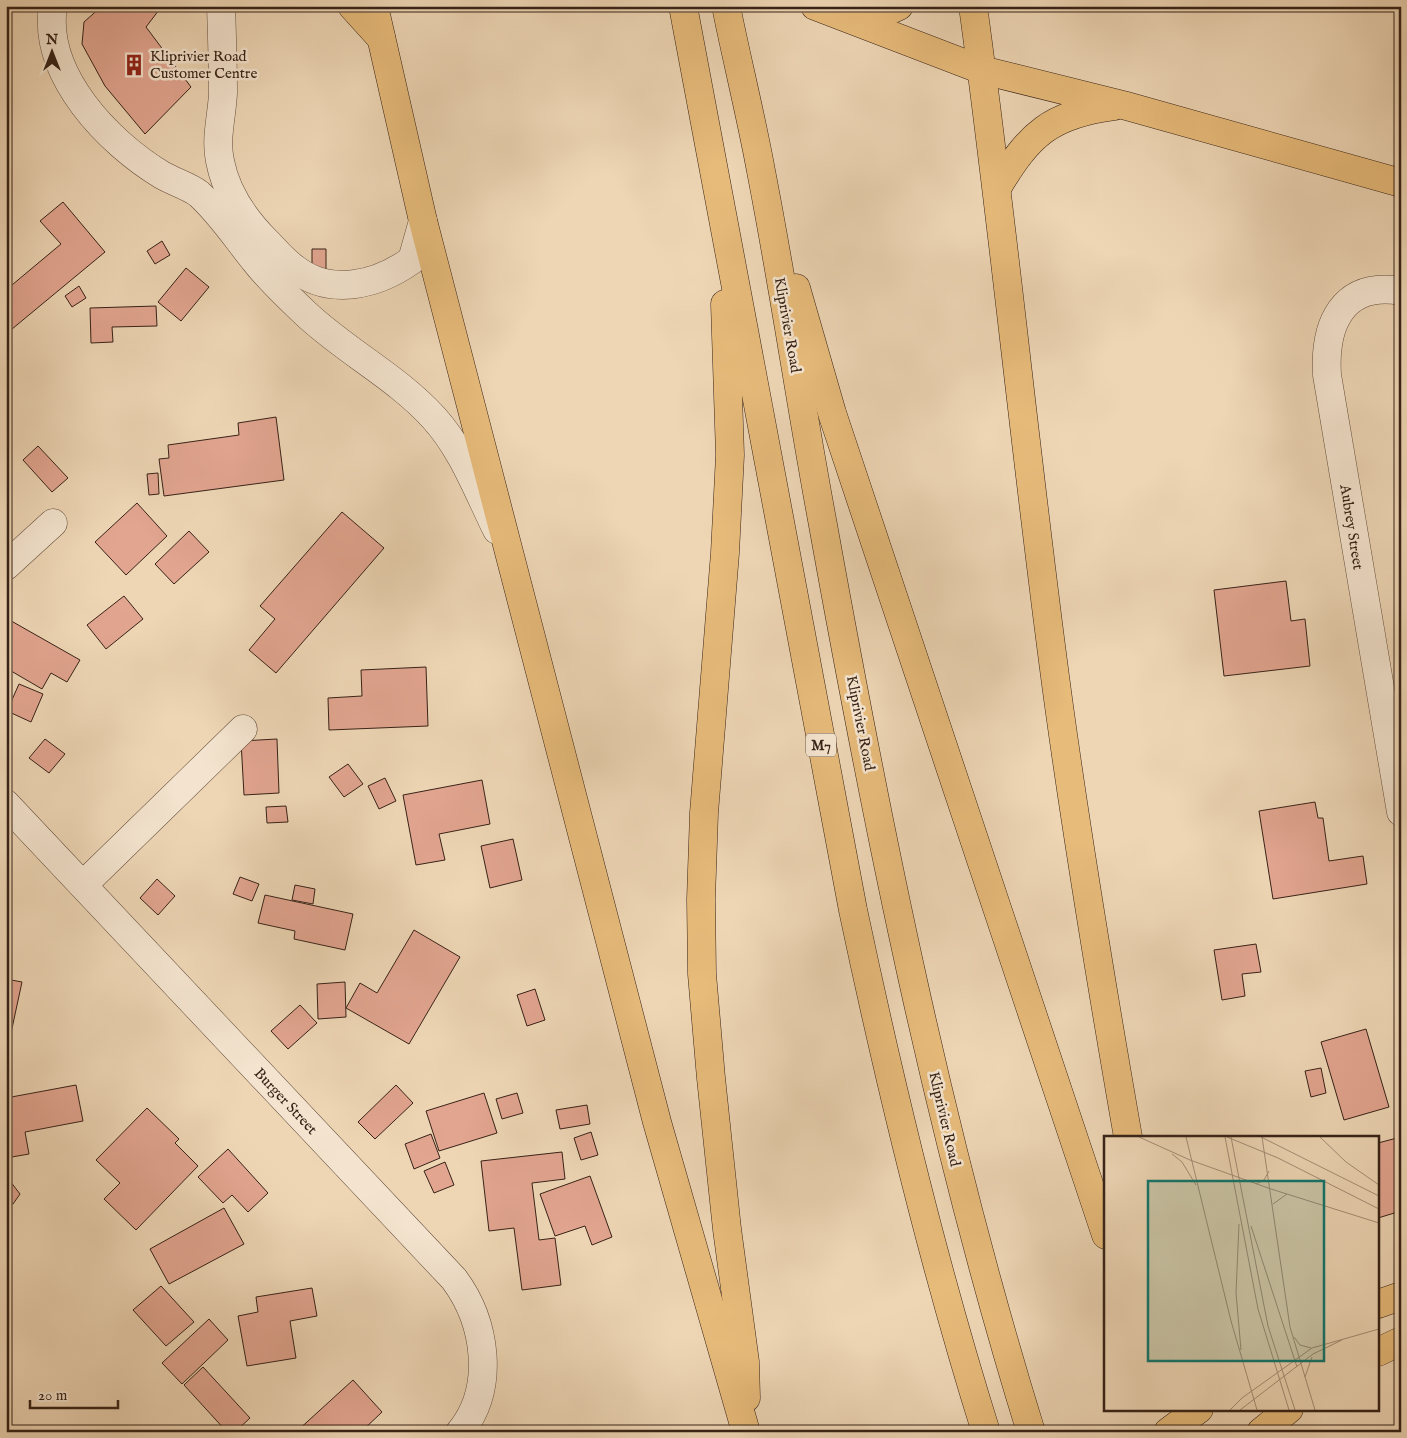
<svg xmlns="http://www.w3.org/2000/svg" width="1407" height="1438" font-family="'IM FELL English',serif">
	<rect width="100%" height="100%" fill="#eed6b5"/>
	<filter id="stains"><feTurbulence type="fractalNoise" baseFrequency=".004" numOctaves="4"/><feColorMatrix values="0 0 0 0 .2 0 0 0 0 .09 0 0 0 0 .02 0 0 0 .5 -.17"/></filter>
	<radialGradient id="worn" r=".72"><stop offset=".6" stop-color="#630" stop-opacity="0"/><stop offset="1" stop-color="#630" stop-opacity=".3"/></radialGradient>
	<g fill="#e2a590" stroke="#372217">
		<polygon points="102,6 162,6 146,27 191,87 145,134 105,86 82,44 84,22"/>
		<polygon points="63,202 105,252 6,334 6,290 61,244 40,221"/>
		<polygon points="6,231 11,236 6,241"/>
		<polygon points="162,241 170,255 155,264 147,251"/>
		<polygon points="312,249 326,249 326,269 312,268"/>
		<polygon points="186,268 209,287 181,321 158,302"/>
		<polygon points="79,286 86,298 72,307 65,296"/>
		<polygon points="156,306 157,326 112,327 113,342 91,343 90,308"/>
		<polygon points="1401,414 1401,442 1399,437"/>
		<polygon points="276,417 284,480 164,496 159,459 169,458 168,445 239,435 238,423"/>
		<polygon points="38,446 68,478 52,492 23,460"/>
		<polygon points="158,473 159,494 149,495 147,474"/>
		<polygon points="137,503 167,536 126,575 95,542"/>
		<polygon points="342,512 384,548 276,673 249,650 275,619 260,606"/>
		<polygon points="189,531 209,552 174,584 155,564"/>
		<polygon points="1286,581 1291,621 1305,619 1310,666 1224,676 1214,590"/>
		<polygon points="124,596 143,619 106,649 87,625"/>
		<polygon points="6,618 80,660 67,682 51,673 42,689 6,668"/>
		<polygon points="426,667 428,726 329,730 328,698 362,696 361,670"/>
		<polygon points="19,684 43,694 31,722 7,711"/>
		<polygon points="45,739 65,754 49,773 29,758"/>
		<polygon points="277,739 279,793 244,795 241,741"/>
		<polygon points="348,764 363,784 344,797 329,777"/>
		<polygon points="385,778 396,801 379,809 368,786"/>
		<polygon points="482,780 490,824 439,834 445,860 416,865 403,795"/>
		<polygon points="1315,802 1318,818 1323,818 1329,861 1363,856 1367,884 1273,899 1259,811"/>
		<polygon points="286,806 288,822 267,823 266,807"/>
		<polygon points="513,839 522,880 490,888 481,846"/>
		<polygon points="240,877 259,884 252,901 233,894"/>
		<polygon points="157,879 175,896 158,915 140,898"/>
		<polygon points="295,885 315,889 313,904 292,900"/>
		<polygon points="265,895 353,914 345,950 294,939 295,931 258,923"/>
		<polygon points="414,930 460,957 409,1044 346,1008 360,983 377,993"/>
		<polygon points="1256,944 1261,972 1242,974 1245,996 1222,1000 1214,950"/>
		<polygon points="6,979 22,982 8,1047 6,1047"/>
		<polygon points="345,982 346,1017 318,1019 317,984"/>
		<polygon points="535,989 545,1020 527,1026 517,995"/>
		<polygon points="300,1005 317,1023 288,1049 271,1031"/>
		<polygon points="1366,1029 1389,1107 1344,1120 1321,1042"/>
		<polygon points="1321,1068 1326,1093 1311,1097 1305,1071"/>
		<polygon points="76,1085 83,1121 25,1132 29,1154 6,1158 6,1098"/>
		<polygon points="396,1085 413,1103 375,1139 358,1122"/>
		<polygon points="484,1093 497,1133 439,1151 426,1111"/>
		<polygon points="517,1093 523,1113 502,1119 496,1099"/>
		<polygon points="587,1105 590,1124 560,1129 556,1110"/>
		<polygon points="147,1108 179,1139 175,1143 198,1166 136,1230 104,1199 120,1183 96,1160"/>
		<polygon points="591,1132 598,1155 581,1160 574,1138"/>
		<polygon points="431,1134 440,1158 414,1169 405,1144"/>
		<polygon points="1397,1138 1401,1152 1401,1211 1378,1218 1378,1143"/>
		<polygon points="228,1149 268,1193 248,1212 232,1195 223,1203 198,1177"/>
		<polygon points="562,1152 565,1179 532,1183 539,1240 555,1238 561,1285 522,1290 514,1228 489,1231 481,1161"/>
		<polygon points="445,1162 454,1185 434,1193 424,1171"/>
		<polygon points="590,1176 612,1237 592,1245 585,1226 555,1236 540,1194"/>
		<polygon points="10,1181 20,1194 13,1204 6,1204 6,1182"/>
		<polygon points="224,1208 244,1244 169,1284 150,1249"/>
		<polygon points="161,1286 194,1322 166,1346 133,1310"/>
		<polygon points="312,1288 317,1316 290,1321 296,1358 247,1366 238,1316 258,1312 256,1297"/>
		<polygon points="209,1319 228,1340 182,1384 162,1363"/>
		<polygon points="203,1367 250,1418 235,1432 227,1432 184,1385"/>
		<polygon points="353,1380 382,1412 361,1432 296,1432"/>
	</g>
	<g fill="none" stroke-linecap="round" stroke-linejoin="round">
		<g stroke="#654f3e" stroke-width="29">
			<g id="minor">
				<path d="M53 6C42 75 109 143 162 175 174 182 189 186 199 194 221 214 237 239 255 261 269 279 288 297 305 313 345 351 397 377 434 418 463 450 478 492 497 530"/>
				<path d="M221 6C222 35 223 64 223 93 222 116 215 139 220 161 226 193 244 219 267 242 275 250 284 261 294 268 330 297 377 285 412 260L423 221"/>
				<path d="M1401 291C1342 281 1324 325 1327 375L1401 812"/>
				<polyline points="6,566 53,523"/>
				<path d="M6 804 454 1279C486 1322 496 1388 460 1432"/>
				<polyline points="83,885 243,729"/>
			</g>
		</g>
		<g stroke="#372217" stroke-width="29">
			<g id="major">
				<polyline points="374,6 423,221 657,1122 746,1432"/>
				<path d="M683 6 853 910C890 1085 932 1260 986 1432"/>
				<path d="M726 6C737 61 751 116 761 171 784 289 801 407 823 525 878 830 939 1135 1031 1432"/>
				<path d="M973 6C1005 239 1027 473 1059 706 1079 850 1103 994 1128 1137"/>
				<polyline points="796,288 832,413 1106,1235"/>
				<polyline points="725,304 730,455 725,553 704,813 701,899 702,974 711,1078 727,1229 745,1362 746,1398"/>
				<polyline points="1378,1304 1401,1296"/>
				<polyline points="1378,1352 1401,1341"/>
				<polyline points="1168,1432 1199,1409"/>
				<polyline points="1261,1432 1289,1409"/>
			</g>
		</g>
		<g stroke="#372217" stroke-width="29">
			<g id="highway">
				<polyline points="352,6 381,38"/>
				<polyline points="815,6 982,70 1123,105 1401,183"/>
				<polyline points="862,23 899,6"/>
				<path d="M997 188C1029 134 1051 114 1114 106"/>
			</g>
		</g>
		<use href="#minor" stroke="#f4e4cf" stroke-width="28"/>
		<use href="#major" stroke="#e7bb7a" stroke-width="28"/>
		<use href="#highway" stroke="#e7bb7a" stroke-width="28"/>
	</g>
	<defs>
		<g id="building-bare" transform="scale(1.725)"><path d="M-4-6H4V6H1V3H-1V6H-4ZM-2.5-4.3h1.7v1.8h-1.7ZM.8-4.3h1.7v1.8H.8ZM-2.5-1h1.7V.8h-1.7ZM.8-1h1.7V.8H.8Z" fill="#8f2418" stroke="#f4e4cf" stroke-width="2.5" paint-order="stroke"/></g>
	</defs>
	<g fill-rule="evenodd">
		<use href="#building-bare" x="134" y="65"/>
	</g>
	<g text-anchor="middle" stroke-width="5" stroke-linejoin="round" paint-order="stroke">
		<rect fill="#f4e4cf" stroke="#705c4e" stroke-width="1" x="806" y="733.5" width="30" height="23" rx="4"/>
		<g font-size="14" font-weight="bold" fill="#372217">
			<text x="821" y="750">M7</text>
		</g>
		<g font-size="15" fill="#372217" stroke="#f4e4cf" text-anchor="start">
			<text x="150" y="61">Kliprivier Road<tspan x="150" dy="17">Customer Centre</tspan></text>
		</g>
		<g font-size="15" fill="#372217" stroke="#f4e4cf">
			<text transform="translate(788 325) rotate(80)" y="5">Kliprivier Road</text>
			<text transform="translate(1352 527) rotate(81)" y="5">Aubrey Street</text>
			<text transform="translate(861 723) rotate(79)" y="5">Kliprivier Road</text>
			<text transform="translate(286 1101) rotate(47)" y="5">Burger Street</text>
			<text transform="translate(945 1119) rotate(77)" y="5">Kliprivier Road</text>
		</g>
	</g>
	<g transform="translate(1104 1136)">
		<rect width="275" height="275" fill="#eed6b5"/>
		<path fill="none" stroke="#a58e76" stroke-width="1" d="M35 1 86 24 167 53 275 87M82 1 127 185 153 274M121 1 154 173 185 274M123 1 174 22 275 73M127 1 164 190 191 274M157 1 275 60M158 1 186 191 211 274M216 1 242 26 275 49M68 18 78 26 92 49M152 48 160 44 165 35M169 68 183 58M135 88 132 157 137 214M147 90 193 231M190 201 196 209 207 212M201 241 208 221M126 274 138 262 208 212 275 193M136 274 209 218 238 204"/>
		<path fill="#0f766e" fill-opacity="0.15" stroke="#0f766e" stroke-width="2.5" d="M44 45H220V225H44Z"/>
		<rect width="275" height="275" fill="none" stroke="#372217" stroke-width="2.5"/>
	</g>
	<rect width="1407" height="1438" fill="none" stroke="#eed6b5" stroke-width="25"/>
	<rect x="8" y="8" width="1392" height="1423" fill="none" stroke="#372217" stroke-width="2.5"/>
	<rect x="12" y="12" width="1382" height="1413" fill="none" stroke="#372217"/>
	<g transform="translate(52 52)" stroke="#f4e4cf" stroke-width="4" paint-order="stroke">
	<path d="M0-4L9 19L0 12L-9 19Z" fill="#372217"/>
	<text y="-8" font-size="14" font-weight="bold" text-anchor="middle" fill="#372217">N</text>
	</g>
	<path d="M30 1400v8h88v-8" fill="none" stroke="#372217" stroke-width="2.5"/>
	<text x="38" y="1400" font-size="15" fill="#372217" stroke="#f4e4cf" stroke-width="4" paint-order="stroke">20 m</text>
	<rect width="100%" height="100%" filter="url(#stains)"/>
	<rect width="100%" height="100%" fill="url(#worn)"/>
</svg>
